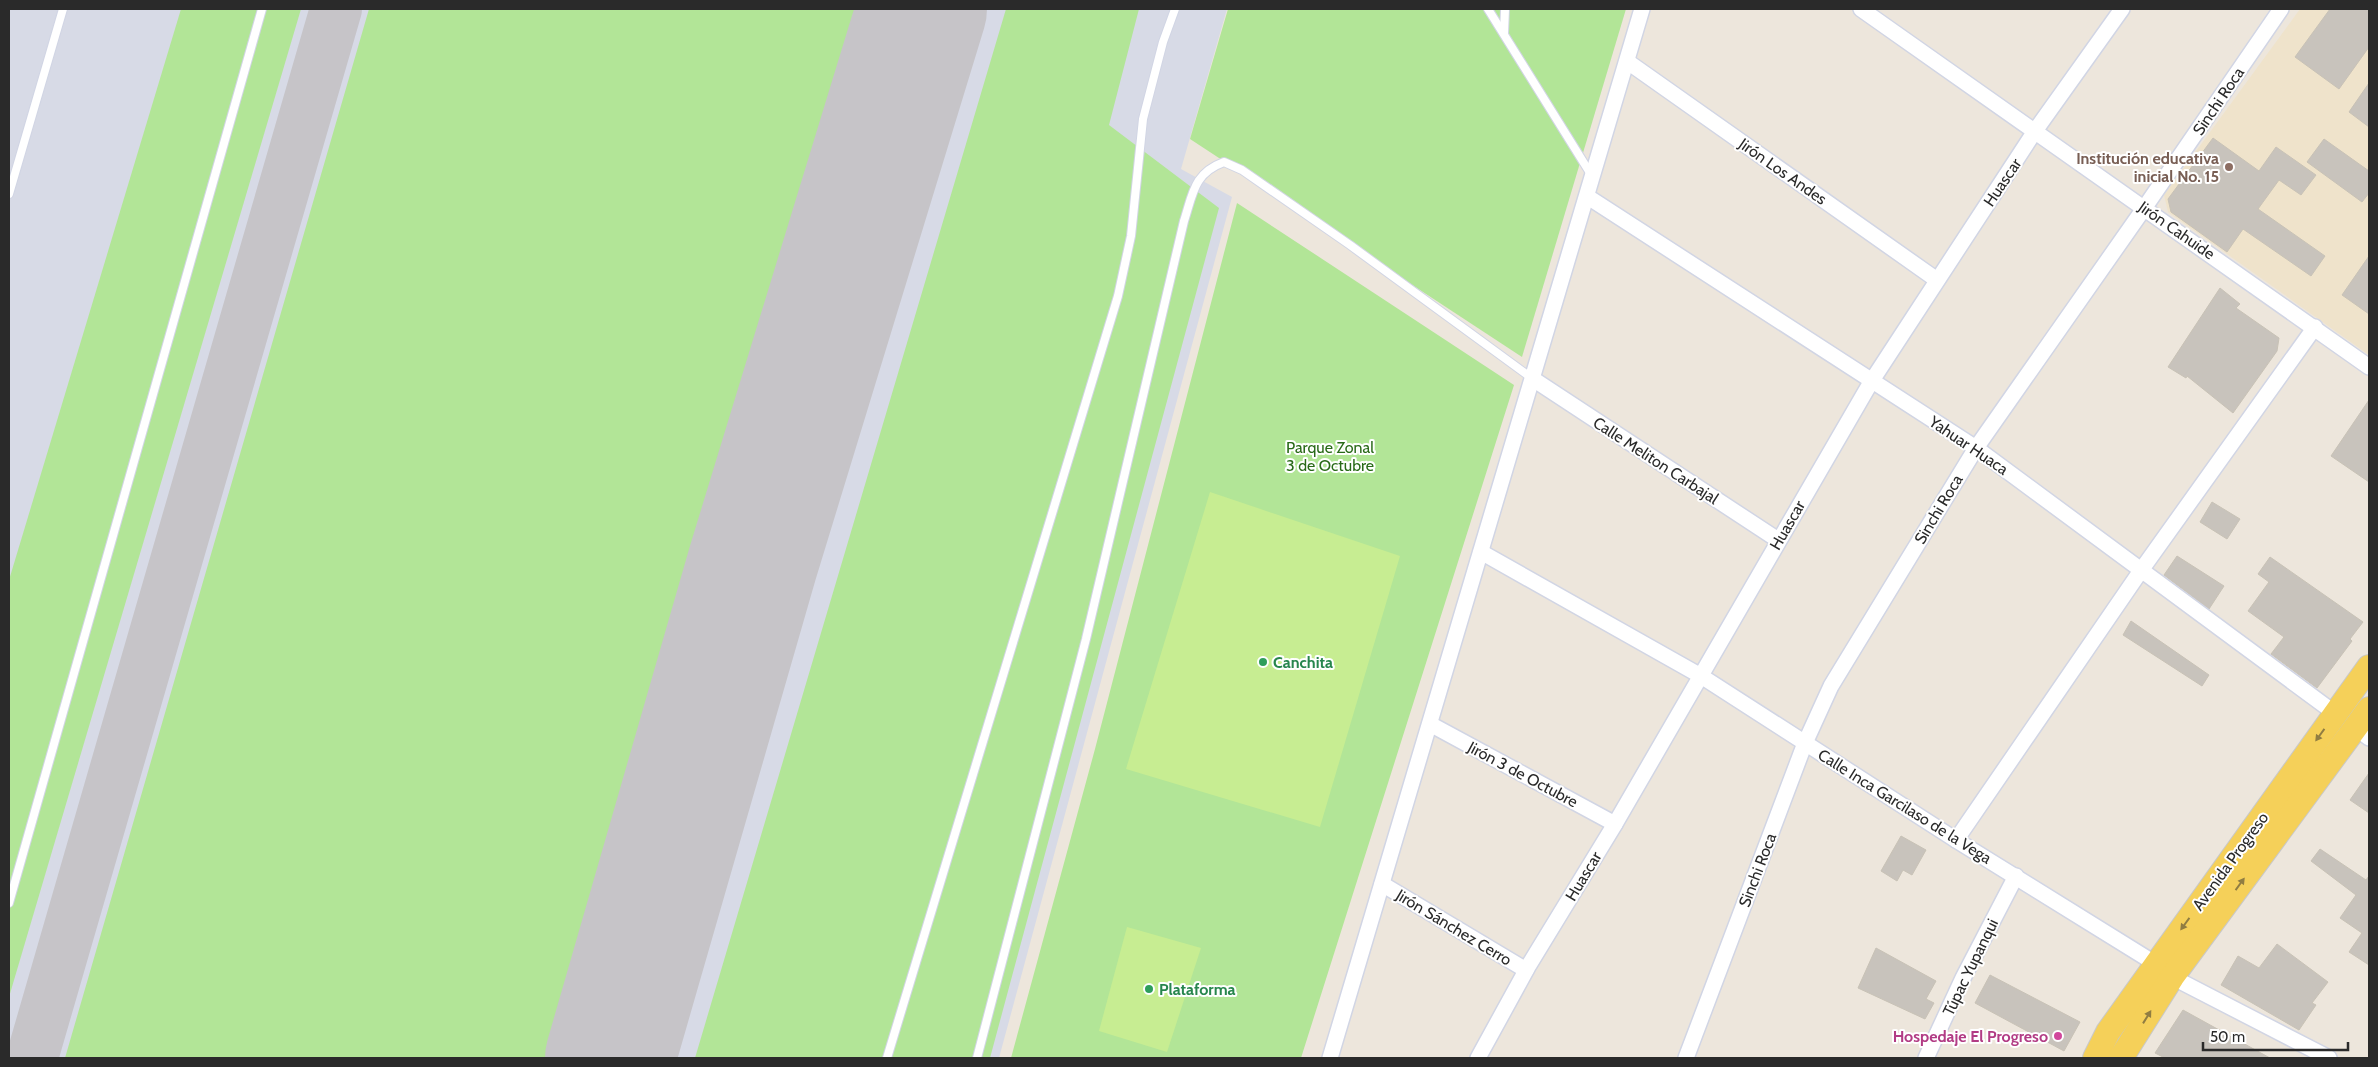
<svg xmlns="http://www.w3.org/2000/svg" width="2378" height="1067" font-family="Cabin,sans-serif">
	<rect width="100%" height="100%" fill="#ede6dc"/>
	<polygon fill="#efe3cb" points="2300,9 2369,9 2369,355 2168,212 2164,195"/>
	<polygon fill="#d7dae6" points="9,9 1227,9 1181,169 1232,197 999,1058 9,1058"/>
	<g fill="#b2e597">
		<polygon points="181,9 301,9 9,997 9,580"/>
		<polygon points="369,9 855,9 736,409 547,1058 65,1058"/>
		<polygon points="1006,9 1139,9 1109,125 1219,208 990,1058 695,1058"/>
		<polygon points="1228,9 1626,9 1522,357 1190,139"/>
		<polygon points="1237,203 1514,385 1301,1058 1011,1058 1095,749"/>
	</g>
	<g fill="#c7ed92">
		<polygon points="1210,492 1400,556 1320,827 1126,769"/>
		<polygon points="1127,927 1201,948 1167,1052 1099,1031"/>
	</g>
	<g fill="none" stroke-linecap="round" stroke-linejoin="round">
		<polyline stroke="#c6c4c8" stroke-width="52" points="32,1058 336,9"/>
		<polyline stroke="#c6c4c8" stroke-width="130" points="610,1058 753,562 922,9"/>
	</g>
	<g fill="#c8c3bc" stroke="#c8c2b6">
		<polygon points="2330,9 2369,9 2369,47 2339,89 2295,57"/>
		<polygon points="2369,83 2369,127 2349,112"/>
		<polygon points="2213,138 2259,171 2276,147 2316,175 2301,195 2279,180 2258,209 2325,256 2311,276 2243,229 2227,252 2171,212 2168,199"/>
		<polygon points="2324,139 2369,171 2369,193 2362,202 2307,162"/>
		<polygon points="2369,256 2369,314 2342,295"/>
		<polygon points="2220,288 2240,304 2236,308 2279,338 2277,351 2233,413 2187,376 2186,378 2168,367"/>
		<polygon points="2369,400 2369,482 2331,456"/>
		<polygon points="2212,502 2240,519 2227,539 2200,522"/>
		<polygon points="2177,556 2224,586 2209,609 2164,575"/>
		<polygon points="2270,557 2363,622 2350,639 2352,641 2317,688 2271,654 2284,637 2248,611 2269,582 2258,574"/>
		<polygon points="2131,621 2209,675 2202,686 2123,635"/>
		<polygon points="2369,773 2369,813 2350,800"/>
		<polygon points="1901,836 1926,850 1912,875 1903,870 1897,881 1881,871"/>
		<polygon points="2320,849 2366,880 2369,876 2369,965 2349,952 2362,933 2340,918 2356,895 2311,861"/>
		<polygon points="2277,944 2328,982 2312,1003 2316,1005 2299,1030 2221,985 2238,956 2259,968"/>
		<polygon points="1876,948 1936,981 1926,999 1934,1003 1925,1019 1858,988"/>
		<polygon points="1990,975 2080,1022 2064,1051 1975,1003"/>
		<polygon points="2183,1010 2270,1058 2165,1058 2155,1053"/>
	</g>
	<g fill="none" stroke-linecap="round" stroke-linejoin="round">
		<g stroke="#d1d5e4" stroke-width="10">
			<g id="lane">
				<polyline points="1488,9 1592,176"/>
				<polyline points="1504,33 1505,9"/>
				<polyline points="9,194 63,9"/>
				<polyline points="9,903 262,9"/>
				<polyline points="887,1058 1118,296 1131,236 1143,119 1163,42 1175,9"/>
				<path d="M977 1058 1086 639 1184 221C1193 193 1194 173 1224 162L1242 170 1350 245 1533 379"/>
			</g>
		</g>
		<g stroke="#d1d5e4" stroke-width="18">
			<g id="street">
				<polyline points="1861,9 2369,367"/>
				<polyline points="1628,62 1937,280"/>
				<polyline points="1588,197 1976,448 2336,714"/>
				<polyline points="1533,379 1778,540"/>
				<polyline points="1481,552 1701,676 1956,840 2156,964 2172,977 2329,1058"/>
				<polyline points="1430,724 1615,824"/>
				<polyline points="2355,728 2369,738"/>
				<polyline points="1956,840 2142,569 2315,327"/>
				<polyline points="1382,884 1526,970"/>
				<polyline points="1330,1058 1642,9"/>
				<polyline points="1478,1058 1529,965 1615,824 1871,382 2035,131 2122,9"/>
				<polyline points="1686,1058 1805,743 1831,686 1976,448 2145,207 2281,9"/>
				<polyline points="1926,1058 1963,978 2016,876"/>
			</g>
		</g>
		<g stroke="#c8c8c8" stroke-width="26">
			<g id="primary">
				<polyline points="2095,1058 2108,1032 2369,667"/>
				<polyline points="2121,1058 2172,977 2369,709"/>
			</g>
		</g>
		<use href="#lane" stroke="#fff" stroke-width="8"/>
		<use href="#street" stroke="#fff" stroke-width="15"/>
		<use href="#primary" stroke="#f5d059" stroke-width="24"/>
	</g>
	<defs><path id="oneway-solid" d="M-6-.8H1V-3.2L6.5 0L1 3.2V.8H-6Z" transform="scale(1.25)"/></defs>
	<g fill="#907d42">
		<use href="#oneway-solid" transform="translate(2320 735) rotate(126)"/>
		<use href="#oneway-solid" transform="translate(2240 884) rotate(-54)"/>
		<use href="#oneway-solid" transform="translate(2185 924) rotate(126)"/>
		<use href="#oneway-solid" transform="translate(2147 1017) rotate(-58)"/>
	</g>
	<circle fill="#8d6e63" stroke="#fff" stroke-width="2" cx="2229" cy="167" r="5"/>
	<g fill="#2e9e5b" stroke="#fff" stroke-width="2">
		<circle cx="1263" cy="662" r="5"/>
		<circle cx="1149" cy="989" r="5"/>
	</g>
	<circle fill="#d1479c" stroke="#fff" stroke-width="2" cx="2058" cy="1036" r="5"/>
	<g text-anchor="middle" stroke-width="4" stroke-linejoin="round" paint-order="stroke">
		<g font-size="16" fill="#2a2a2a" stroke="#fff">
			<text transform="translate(2218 101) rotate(-56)" y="6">Sinchi Roca</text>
			<text transform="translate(1783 171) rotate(35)" y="6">Jirón Los Andes</text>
			<text transform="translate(2002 182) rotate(-56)" y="6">Huascar</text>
			<text transform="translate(2177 230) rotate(35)" y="6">Jirón Cahuide</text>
			<text transform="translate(1969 445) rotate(34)" y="6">Yahuar Huaca</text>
			<text transform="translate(1656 460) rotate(33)" y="6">Calle Meliton Carbajal</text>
			<text transform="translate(1938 509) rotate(-59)" y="6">Sinchi Roca</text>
			<text transform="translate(1787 525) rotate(-60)" y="6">Huascar</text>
			<text transform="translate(1523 774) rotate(28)" y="6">Jirón 3 de Octubre</text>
			<text transform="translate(1905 806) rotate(32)" y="6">Calle Inca Garcilaso de la Vega</text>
			<text transform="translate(2230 861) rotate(-54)" y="6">Avenida Progreso</text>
			<text transform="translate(1757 870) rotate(-69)" y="6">Sinchi Roca</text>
			<text transform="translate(1583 876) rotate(-59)" y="6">Huascar</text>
			<text transform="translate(1454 927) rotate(31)" y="6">Jirón Sánchez Cerro</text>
			<text transform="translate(1970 967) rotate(-64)" y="6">Túpac Yupanqui</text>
		</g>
		<g font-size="16" font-weight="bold" fill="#785e54" stroke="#fff" text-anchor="end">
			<text x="2219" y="164">Institución educativa<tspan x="2219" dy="18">inicial No. 15</tspan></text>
		</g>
		<g font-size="16" fill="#296a18" stroke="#fff">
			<text x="1330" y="453">Parque Zonal<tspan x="1330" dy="18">3 de Octubre</tspan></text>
		</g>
		<g font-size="16" font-weight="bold" fill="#27864d" stroke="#fff" text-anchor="start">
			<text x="1273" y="668">Canchita</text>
			<text x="1159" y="995">Plataforma</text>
		</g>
		<g font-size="16" font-weight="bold" fill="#b23c85" stroke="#fff" text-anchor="end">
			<text x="2048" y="1042">Hospedaje El Progreso</text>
		</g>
	</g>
	<rect width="2378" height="1067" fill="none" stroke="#2a2a2a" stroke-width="20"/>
	<path d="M2203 1042v8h145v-8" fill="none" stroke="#2a2a2a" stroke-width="2.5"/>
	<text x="2210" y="1042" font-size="15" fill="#2a2a2a" stroke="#ffffff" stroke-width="4" paint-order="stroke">50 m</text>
</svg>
